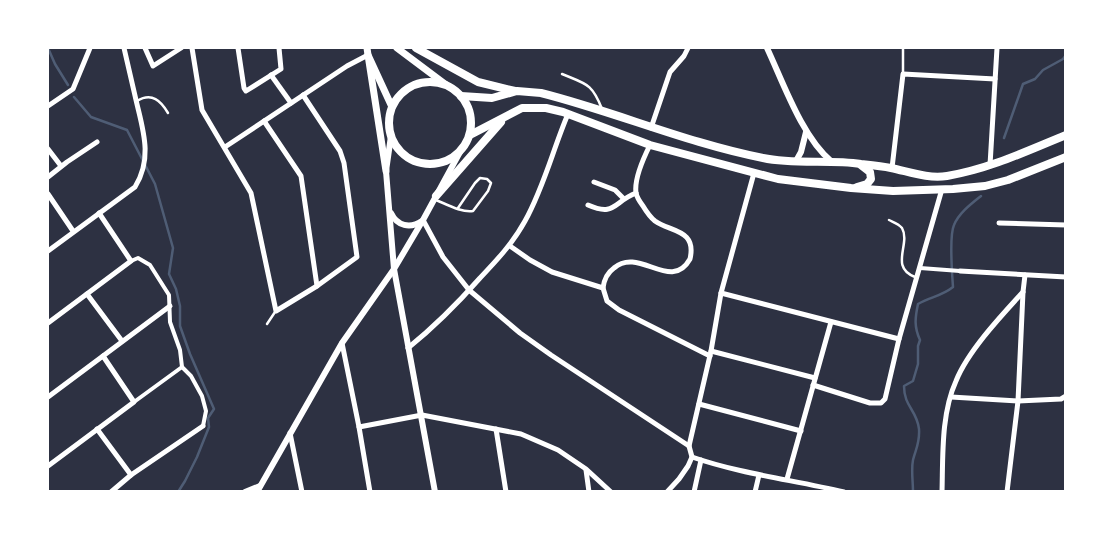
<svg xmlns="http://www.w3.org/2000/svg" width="1113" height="539" font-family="Cabin,sans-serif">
	<rect width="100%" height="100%" fill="#2d3142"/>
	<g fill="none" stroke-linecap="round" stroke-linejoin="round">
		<g stroke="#4f5d75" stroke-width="2.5">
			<polyline points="48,48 55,64 68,85"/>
			<polyline points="74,97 91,117 127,130 155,184 173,248 169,274 176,289 180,306 180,326 190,354 214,409 208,418 209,427 197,457 185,481 178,492"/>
			<polyline points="1004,138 1023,84 1035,79 1043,70 1063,59 1066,55"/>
			<path d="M913 492C913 481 911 470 913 460 916 448 920 443 919 429 917 410 904 407 904 386L913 381 918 364V346L920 340C914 327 915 318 918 304 930 297 942 296 953 287 952 273 949 236 954 225 959 213 971 204 981 196"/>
		</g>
		<g stroke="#fff" stroke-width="2.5">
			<polyline points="903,48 903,74"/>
			<path d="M562 74C586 84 592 83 602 109"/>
			<path d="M137 101C152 92 161 101 168 113"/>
			<path d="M436 200C446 204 462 213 473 211L488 191 491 183 487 179 480 178 475 183 458 208"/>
			<path d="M889 220C893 222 899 224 902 228 911 244 889 267 915 277"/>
			<polyline points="267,324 275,312"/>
		</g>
		<g stroke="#fff" stroke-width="4">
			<polyline points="131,261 138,258 150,265 169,295 170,322 180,350 182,367 191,376 202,396 206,411 203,426"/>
			<polyline points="920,268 960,271"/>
			<polyline points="134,402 182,367"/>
		</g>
		<g stroke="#fff" stroke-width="5">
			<polyline points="145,48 153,66 181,48"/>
			<polyline points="192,48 202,110 251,193 276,311 317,286 357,257 344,163 340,151 303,95"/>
			<polyline points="238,48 244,88 246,91 281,69 279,48"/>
			<polyline points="271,75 291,103"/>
			<polyline points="48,106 73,89 90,48"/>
			<polyline points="264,121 301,176 317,286"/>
			<polyline points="651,128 670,72 684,56 688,48"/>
			<polyline points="225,147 347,66 368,55"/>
			<polyline points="48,149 61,166"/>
			<polyline points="990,165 997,48"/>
			<polyline points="892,168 903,74 995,79"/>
			<polyline points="48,177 67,162 97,142"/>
			<polyline points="594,182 615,190 623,198"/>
			<polyline points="48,194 73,231"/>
			<path d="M588 205C615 217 613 202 636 193"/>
			<polyline points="423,220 443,257 469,290 520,333 551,355 689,446"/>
			<polyline points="999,223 1066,225"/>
			<polyline points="510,246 530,260 552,272 603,288 607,301 619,310 710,356"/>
			<path d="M48 251 135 187C153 158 143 130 136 100 132 83 128 65 124 48"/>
			<polyline points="960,271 1066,277"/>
			<path d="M603 288C604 280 607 273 614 268 639 246 671 293 690 259 697 229 670 232 655 221 650 217 646 211 643 206 640 202 637 198 636 193 634 179 644 157 650 145"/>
			<polyline points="721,293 899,339"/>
			<polyline points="87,294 122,341"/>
			<polyline points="48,323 131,261 99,213"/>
			<polyline points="342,343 359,427 370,492"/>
			<path d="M408 348C434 327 458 303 480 278 497 260 513 243 525 221 544 187 553 149 568 114"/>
			<polyline points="711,351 815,378"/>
			<polyline points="813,385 870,403 881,403 885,399 899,339 942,189"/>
			<polyline points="48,397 170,306"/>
			<polyline points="951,397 1018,401 1061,399 1066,396"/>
			<polyline points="699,404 801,431"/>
			<polyline points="359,427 422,415 521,434 558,450 586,469 611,492"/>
			<polyline points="97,429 131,475"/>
			<polyline points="496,429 506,492"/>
			<polyline points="290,433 302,492"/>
			<path d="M692 457C741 474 794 480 844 492"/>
			<polyline points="48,466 134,402 103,356"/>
			<polyline points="586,470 589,492"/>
			<polyline points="787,479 831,322"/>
			<polyline points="111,492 131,475 203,426"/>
			<polyline points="667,492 679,479 688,466 692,457 689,446 711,351 721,293 754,173"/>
			<polyline points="694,492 701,460"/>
			<polyline points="755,492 759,475"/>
			<path d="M942 492C943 456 941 414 956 381 968 351 1001 316 1023 292"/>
			<polyline points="1007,492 1018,401 1023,292 1025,275"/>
		</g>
		<g stroke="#fff" stroke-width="6">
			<path d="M767 48C783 82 802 137 831 161"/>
			<polyline points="391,136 386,171 394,269 435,492"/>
			<polyline points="796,161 801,152 806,132"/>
			<path d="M391 213C397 226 410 229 422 221"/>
			<polyline points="245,492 260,486"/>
			<polyline points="257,492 342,343 394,269 423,220 460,152"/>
		</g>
		<g stroke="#fff" stroke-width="7">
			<polyline points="367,48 368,55 392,107"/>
			<polyline points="397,48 445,84"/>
			<polyline points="368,55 386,171"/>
		</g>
		<g stroke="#fff" stroke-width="8">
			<polyline points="416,48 478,82 515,91"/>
			<circle cx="430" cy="123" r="41"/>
			<path d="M461 96 492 98 517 91 541 93C616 112 687 143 763 158 795 165 829 159 861 164 871 165 882 166 891 168 910 172 928 179 947 176 989 169 1027 151 1066 135"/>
			<polyline points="470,135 522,108 546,108 563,112 650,145 778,179 851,188 893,191 953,189 985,186 1008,180 1066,157"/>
			<polyline points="857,187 867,184 871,179 870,172 861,165"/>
			<polyline points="436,196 501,122"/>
		</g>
	</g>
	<rect width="1113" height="539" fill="none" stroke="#ffffff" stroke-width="98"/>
</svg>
